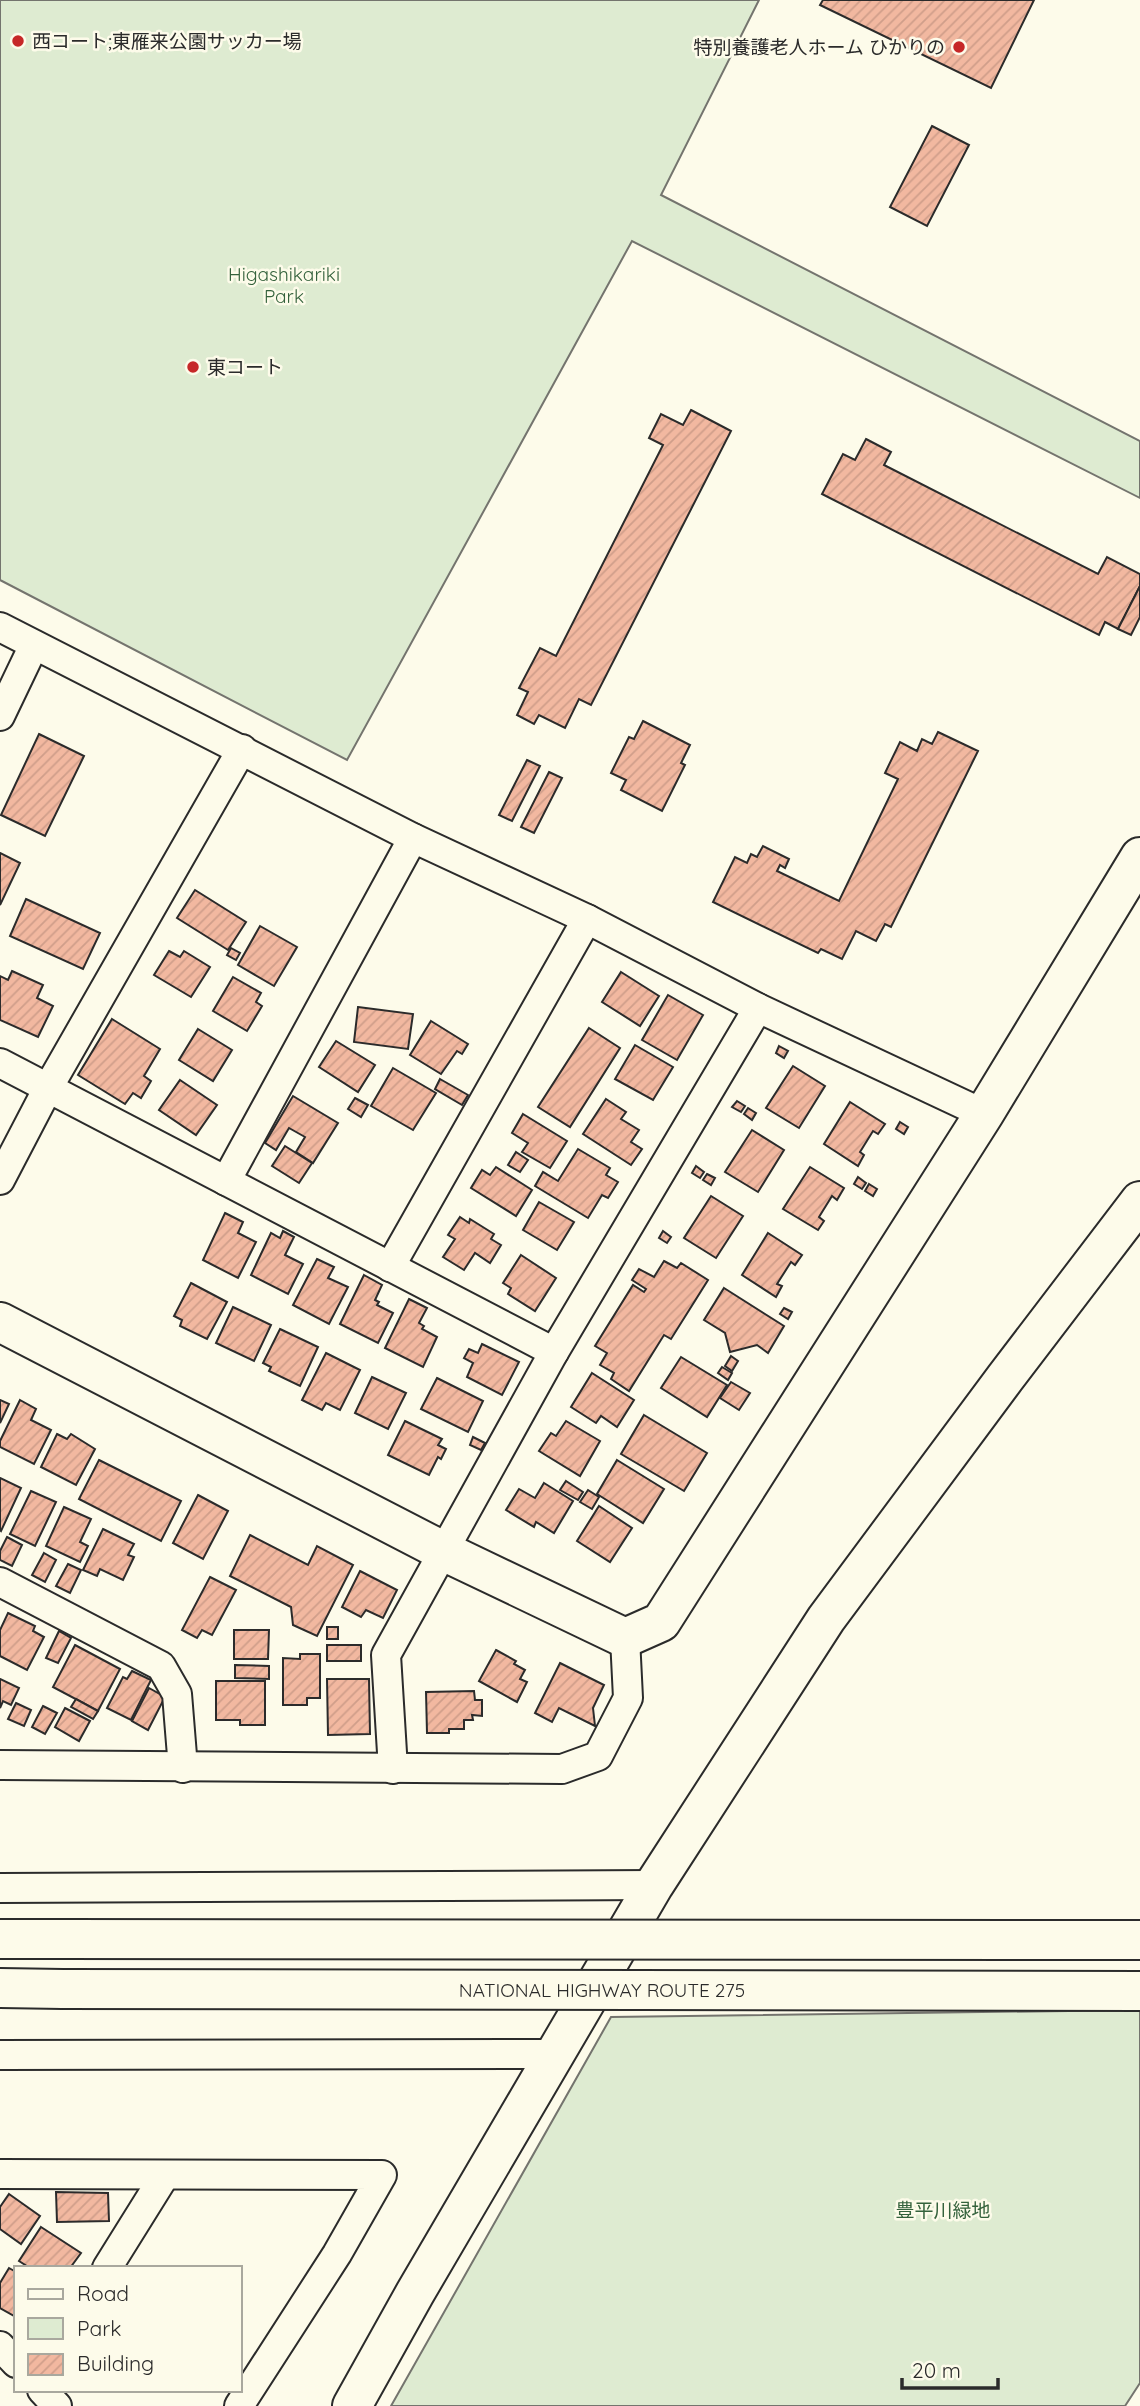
<svg xmlns="http://www.w3.org/2000/svg" width="1140" height="2406" font-family="Quicksand,'Noto Sans JP',sans-serif">
	<defs>
		<pattern id="building-hatch" width="6" height="6" patternUnits="userSpaceOnUse" patternTransform="scale(1.75)"><rect width="6" height="6" fill="#f2b8a0"/><path d="M-1 1l2-2M0 6l6-6M5 7l2-2" fill="none" stroke="#d09e8a"/></pattern>
	</defs>
	<rect width="100%" height="100%" fill="#fdfbea"/>
	<g fill="#deebd1" stroke="#74746e" stroke-width="2">
		<polygon points="0,0 759,0 661,195 1140,441 1140,498 632,241 347,760 0,580"/>
		<polygon points="1140,2010 1140,2383 1125,2406 391,2406 611,2017"/>
	</g>
	<g fill="url(#building-hatch)" stroke="#2b2b2b" stroke-width="2">
		<polygon points="823,0 1034,0 991,88 820,5"/>
		<polygon points="932,126 969,145 927,226 890,207"/>
		<polygon points="691,410 731,431 591,705 579,699 565,728 539,715 534,724 517,715 528,692 519,688 540,648 556,656 663,445 649,438 661,414 683,425"/>
		<polygon points="866,439 891,452 884,465 1098,574 1107,557 1140,574 1140,586 1118,629 1105,622 1099,635 822,494 843,454 855,460"/>
		<polygon points="1140,586 1140,617 1131,635 1118,629"/>
		<polygon points="643,721 690,745 681,763 685,765 662,811 621,790 626,780 611,773 629,737 634,739"/>
		<polygon points="938,732 978,751 891,927 885,924 876,941 856,931 842,959 821,949 818,953 713,902 735,857 747,863 751,854 757,857 763,846 789,859 785,868 780,865 777,871 839,901 898,779 885,773 900,742 917,751 922,739 932,744"/>
		<polygon points="39,734 84,756 45,836 1,815"/>
		<polygon points="527,760 540,766 512,821 499,815"/>
		<polygon points="549,772 562,778 534,833 521,827"/>
		<polygon points="0,853 20,863 0,905"/>
		<polygon points="195,890 246,922 228,950 177,918"/>
		<polygon points="26,899 100,933 83,969 10,936"/>
		<polygon points="260,926 297,947 274,986 238,965"/>
		<polygon points="231,948 240,953 236,960 227,955"/>
		<polygon points="169,951 180,957 184,951 210,967 191,997 154,975"/>
		<polygon points="12,971 43,985 37,998 53,1006 38,1037 0,1020 0,976 8,980"/>
		<polygon points="621,972 659,996 640,1026 602,1002"/>
		<polygon points="233,977 261,993 256,1002 262,1006 247,1031 213,1011"/>
		<polygon points="668,995 703,1015 677,1060 642,1040"/>
		<polygon points="358,1007 413,1014 408,1049 354,1042"/>
		<polygon points="112,1019 160,1049 144,1076 151,1081 141,1098 133,1093 125,1104 78,1075"/>
		<polygon points="431,1021 468,1044 462,1054 457,1051 441,1074 410,1055"/>
		<polygon points="589,1028 620,1048 570,1127 538,1107"/>
		<polygon points="198,1029 232,1050 213,1081 179,1060"/>
		<polygon points="336,1041 375,1065 358,1092 319,1067"/>
		<polygon points="635,1045 673,1067 653,1100 615,1079"/>
		<polygon points="779,1046 788,1051 784,1058 776,1053"/>
		<polygon points="793,1066 825,1086 799,1128 766,1108"/>
		<polygon points="393,1068 436,1093 413,1130 371,1106"/>
		<polygon points="440,1079 468,1095 462,1105 435,1089"/>
		<polygon points="180,1080 217,1105 196,1135 159,1110"/>
		<polygon points="293,1096 338,1123 313,1163 296,1152 305,1137 289,1128 276,1150 265,1143"/>
		<polygon points="355,1098 368,1105 361,1117 348,1109"/>
		<polygon points="606,1099 626,1112 621,1119 639,1130 631,1142 642,1149 631,1165 583,1134"/>
		<polygon points="737,1101 745,1106 741,1112 732,1107"/>
		<polygon points="850,1102 885,1124 878,1134 873,1131 860,1152 864,1155 858,1166 824,1144"/>
		<polygon points="748,1108 756,1113 752,1120 744,1114"/>
		<polygon points="523,1114 567,1141 550,1168 522,1152 528,1143 512,1133"/>
		<polygon points="900,1122 908,1127 904,1134 896,1129"/>
		<polygon points="752,1130 784,1150 758,1192 725,1172"/>
		<polygon points="285,1146 312,1163 299,1183 272,1166"/>
		<polygon points="578,1149 610,1168 606,1175 618,1182 608,1198 602,1195 588,1218 535,1186 543,1172 558,1181"/>
		<polygon points="516,1152 528,1160 520,1172 508,1165"/>
		<polygon points="696,1166 704,1172 700,1178 692,1173"/>
		<polygon points="496,1167 532,1190 516,1216 471,1188 482,1170 490,1175"/>
		<polygon points="810,1167 844,1188 837,1200 832,1196 819,1217 824,1221 818,1230 783,1209"/>
		<polygon points="707,1174 715,1178 711,1185 703,1180"/>
		<polygon points="858,1177 866,1183 862,1189 854,1184"/>
		<polygon points="869,1184 877,1189 873,1196 865,1191"/>
		<polygon points="711,1196 743,1216 716,1258 684,1238"/>
		<polygon points="539,1202 574,1222 557,1250 523,1230"/>
		<polygon points="225,1213 243,1222 238,1233 256,1242 238,1278 203,1260"/>
		<polygon points="460,1217 469,1223 470,1219 494,1234 491,1239 501,1245 490,1263 475,1253 464,1270 443,1257 455,1239 448,1235"/>
		<polygon points="283,1231 294,1237 285,1255 303,1264 288,1294 251,1275 271,1233 280,1238"/>
		<polygon points="663,1231 671,1237 667,1243 659,1238"/>
		<polygon points="768,1233 802,1255 795,1265 791,1262 777,1284 782,1286 776,1297 742,1275"/>
		<polygon points="521,1255 556,1278 535,1311 508,1294 511,1288 503,1283"/>
		<polygon points="317,1259 334,1267 328,1278 348,1287 329,1324 293,1305"/>
		<polygon points="664,1261 677,1268 681,1263 708,1280 671,1339 664,1335 629,1391 611,1379 614,1373 600,1365 607,1353 595,1346 633,1285 644,1292 646,1289 632,1280 639,1269 654,1277"/>
		<polygon points="364,1275 382,1285 375,1300 379,1302 377,1305 393,1313 378,1343 340,1324"/>
		<polygon points="191,1283 227,1302 207,1339 180,1326 182,1320 174,1316"/>
		<polygon points="724,1288 784,1326 768,1353 757,1345 730,1352 725,1333 704,1320"/>
		<polygon points="409,1299 427,1308 419,1323 424,1326 422,1329 437,1337 423,1367 385,1348"/>
		<polygon points="233,1307 271,1325 254,1361 216,1343"/>
		<polygon points="784,1308 792,1312 788,1319 780,1314"/>
		<polygon points="280,1329 318,1347 300,1386 269,1371 271,1367 263,1363"/>
		<polygon points="482,1344 519,1362 502,1395 467,1377 473,1363 464,1358 469,1349 478,1353"/>
		<polygon points="326,1353 360,1370 340,1410 326,1403 322,1410 302,1400"/>
		<polygon points="731,1356 738,1361 732,1371 725,1366"/>
		<polygon points="681,1357 727,1385 707,1417 661,1388"/>
		<polygon points="722,1367 732,1373 728,1380 718,1373"/>
		<polygon points="592,1373 634,1400 617,1427 601,1416 596,1423 571,1407"/>
		<polygon points="372,1377 406,1393 388,1429 355,1413"/>
		<polygon points="437,1378 483,1401 468,1432 421,1409"/>
		<polygon points="731,1382 750,1393 739,1410 720,1398"/>
		<polygon points="0,1400 9,1404 0,1423"/>
		<polygon points="20,1400 36,1409 31,1420 51,1430 34,1464 0,1447 0,1441"/>
		<polygon points="644,1415 707,1453 684,1491 621,1454"/>
		<polygon points="405,1421 442,1439 438,1445 446,1449 441,1459 438,1457 429,1475 388,1455"/>
		<polygon points="566,1421 600,1441 580,1476 539,1451 551,1433 556,1436"/>
		<polygon points="57,1434 67,1439 71,1434 95,1449 76,1485 41,1467"/>
		<polygon points="473,1437 485,1443 481,1450 470,1445"/>
		<polygon points="99,1460 181,1501 161,1541 79,1499"/>
		<polygon points="617,1460 664,1489 643,1523 597,1494"/>
		<polygon points="0,1478 21,1488 1,1531 0,1530"/>
		<polygon points="566,1481 583,1492 578,1500 560,1490"/>
		<polygon points="544,1483 573,1501 554,1533 536,1522 534,1527 506,1510 519,1489 535,1498"/>
		<polygon points="588,1490 599,1497 592,1509 580,1502"/>
		<polygon points="31,1491 56,1502 35,1546 10,1534"/>
		<polygon points="198,1495 228,1511 203,1559 173,1543"/>
		<polygon points="599,1506 632,1528 610,1562 577,1541"/>
		<polygon points="64,1507 91,1519 80,1542 88,1546 80,1562 46,1546"/>
		<polygon points="103,1529 134,1544 128,1555 134,1557 123,1580 100,1569 97,1576 83,1570"/>
		<polygon points="250,1535 308,1565 317,1546 353,1565 317,1636 293,1625 291,1607 230,1576"/>
		<polygon points="7,1537 22,1545 12,1566 0,1560 0,1551"/>
		<polygon points="44,1553 56,1560 45,1582 32,1575"/>
		<polygon points="68,1564 81,1570 70,1593 56,1586"/>
		<polygon points="360,1571 397,1590 383,1618 366,1610 361,1617 342,1607"/>
		<polygon points="210,1577 236,1590 212,1635 202,1630 197,1638 182,1630"/>
		<polygon points="8,1613 35,1626 33,1631 44,1637 27,1670 0,1656 0,1630"/>
		<rect x="327" y="1627" width="11" height="12"/>
		<polygon points="234,1630 269,1630 268,1659 234,1659"/>
		<polygon points="59,1631 71,1638 58,1663 46,1658"/>
		<polygon points="75,1645 120,1669 98,1711 53,1687"/>
		<rect x="327" y="1645" width="34" height="16"/>
		<polygon points="496,1650 516,1661 514,1664 525,1670 520,1679 527,1682 517,1702 479,1681"/>
		<polygon points="300,1654 320,1654 320,1698 307,1698 307,1705 283,1705 283,1658 300,1659"/>
		<polygon points="560,1663 604,1685 593,1708 595,1726 559,1708 552,1722 535,1713"/>
		<polygon points="235,1665 269,1666 269,1679 235,1678"/>
		<polygon points="132,1671 151,1680 131,1720 107,1708 123,1677 127,1679"/>
		<polygon points="0,1679 19,1688 11,1705 3,1701 0,1708"/>
		<polygon points="327,1679 369,1679 370,1734 328,1735"/>
		<polygon points="216,1681 265,1681 265,1725 240,1725 240,1720 216,1720"/>
		<polygon points="149,1688 165,1697 148,1730 132,1721"/>
		<polygon points="474,1691 475,1700 482,1700 482,1716 472,1715 473,1720 464,1720 464,1729 449,1729 449,1733 427,1733 426,1692"/>
		<polygon points="76,1699 98,1711 93,1719 71,1707"/>
		<polygon points="16,1703 31,1710 24,1726 8,1719"/>
		<polygon points="43,1706 57,1713 45,1734 32,1727"/>
		<polygon points="65,1708 90,1721 79,1741 55,1727"/>
		<polygon points="56,2192 108,2193 109,2221 57,2222"/>
		<polygon points="9,2194 40,2216 21,2244 0,2229 0,2207"/>
		<polygon points="41,2227 81,2253 70,2268 30,2268 19,2261"/>
		<polygon points="9,2268 16,2272 16,2317 0,2308 0,2283"/>
	</g>
	<g fill="none" stroke-linecap="round" stroke-linejoin="round">
		<g stroke="#2b2b2b" stroke-width="32">
			<g id="street">
				<polyline points="0,627 413,838 587,919 758,1008 984,1114"/>
				<polyline points="0,716 34,645"/>
				<polyline points="0,1063 554,1352"/>
				<polyline points="0,1180 48,1088 242,749"/>
				<polyline points="226,1181 413,838"/>
				<polyline points="390,1267 587,919"/>
				<polyline points="0,1582 161,1666 177,1694 183,1768"/>
				<polyline points="0,1765 562,1769 598,1756 628,1698 625,1638"/>
				<polyline points="393,1769 386,1655 554,1352 758,1008"/>
				<polyline points="0,1888 654,1885"/>
				<polyline points="0,2055 554,2054"/>
				<polyline points="0,2174 382,2175 337,2254 239,2406"/>
				<polyline points="107,2268 165,2175"/>
				<polyline points="0,2346 16,2363"/>
				<polyline points="42,2390 57,2406"/>
			</g>
		</g>
		<g stroke="#2b2b2b" stroke-width="42">
			<g id="secondary">
				<polyline points="0,1322 443,1551 625,1638 661,1622 984,1114 1140,857"/>
				<polyline points="352,2406 415,2293 654,1885 826,1619 1005,1378 1140,1201"/>
			</g>
		</g>
		<g stroke="#2b2b2b" stroke-width="42">
			<g id="highway">
				<polyline points="0,1939 64,1939"/>
				<polyline points="0,1988 63,1989"/>
			</g>
		</g>
		<use href="#street" stroke="#fdfbea" stroke-width="28"/>
		<use href="#secondary" stroke="#fdfbea" stroke-width="38"/>
		<use href="#highway" stroke="#fdfbea" stroke-width="38"/>
		<g stroke="#2b2b2b" stroke-width="42" stroke-linecap="butt">
			<g id="highway-bridge">
				<polyline points="64,1939 1140,1940"/>
				<polyline points="63,1989 1140,1991"/>
			</g>
		</g>
		<use href="#highway-bridge" stroke="#fdfbea" stroke-width="38"/>
	</g>
	<g fill="#c62828" stroke="#fdfbea" stroke-width="2.5">
		<circle cx="18" cy="41" r="7"/>
		<circle cx="959" cy="47" r="7"/>
		<circle cx="193" cy="367" r="7"/>
	</g>
	<g text-anchor="middle" stroke-width="5" stroke-linejoin="round" paint-order="stroke">
		<g font-size="19" fill="#2b2b2b" stroke="#fdfbea" text-anchor="start">
			<text x="32" y="48">西コート;東雁来公園サッカー場</text>
			<text x="945" y="54" text-anchor="end">特別養護老人ホーム ひかりの</text>
			<text x="207" y="374">東コート</text>
		</g>
		<g font-size="19" fill="#34623c" stroke="#fdfbea">
			<text x="284" y="281">Higashikariki<tspan x="284" dy="22">Park</tspan></text>
			<text x="943" y="2217">豊平川緑地</text>
		</g>
		<g font-size="19" fill="#2b2b2b" stroke="#fdfbea">
			<text x="602" y="1997">NATIONAL HIGHWAY ROUTE 275</text>
		</g>
	</g>
	<rect x="14" y="2266" width="228" height="126" fill="#fdfbea" stroke="#a9a89e" stroke-width="2"/>
	<rect x="28" y="2289" width="35" height="10" fill="#fdfbea" stroke="#a9a89e" stroke-width="2"/>
	<text x="77" y="2301" font-size="21" fill="#2b2b2b">Road</text>
	<rect x="28" y="2318" width="35" height="21" fill="#deebd1" stroke="#a9a89e" stroke-width="2"/>
	<text x="77" y="2336" font-size="21" fill="#2b2b2b">Park</text>
	<rect x="28" y="2354" width="35" height="21" fill="url(#building-hatch)" stroke="#a9a89e" stroke-width="2"/>
	<text x="77" y="2371" font-size="21" fill="#2b2b2b">Building</text>
	<path d="M902 2378v10h96v-10" fill="none" stroke="#2b2b2b" stroke-width="3.5"/>
	<text x="912" y="2378" font-size="21" fill="#2b2b2b" stroke="#fdfbea" stroke-width="5" paint-order="stroke">20 m</text>
</svg>
